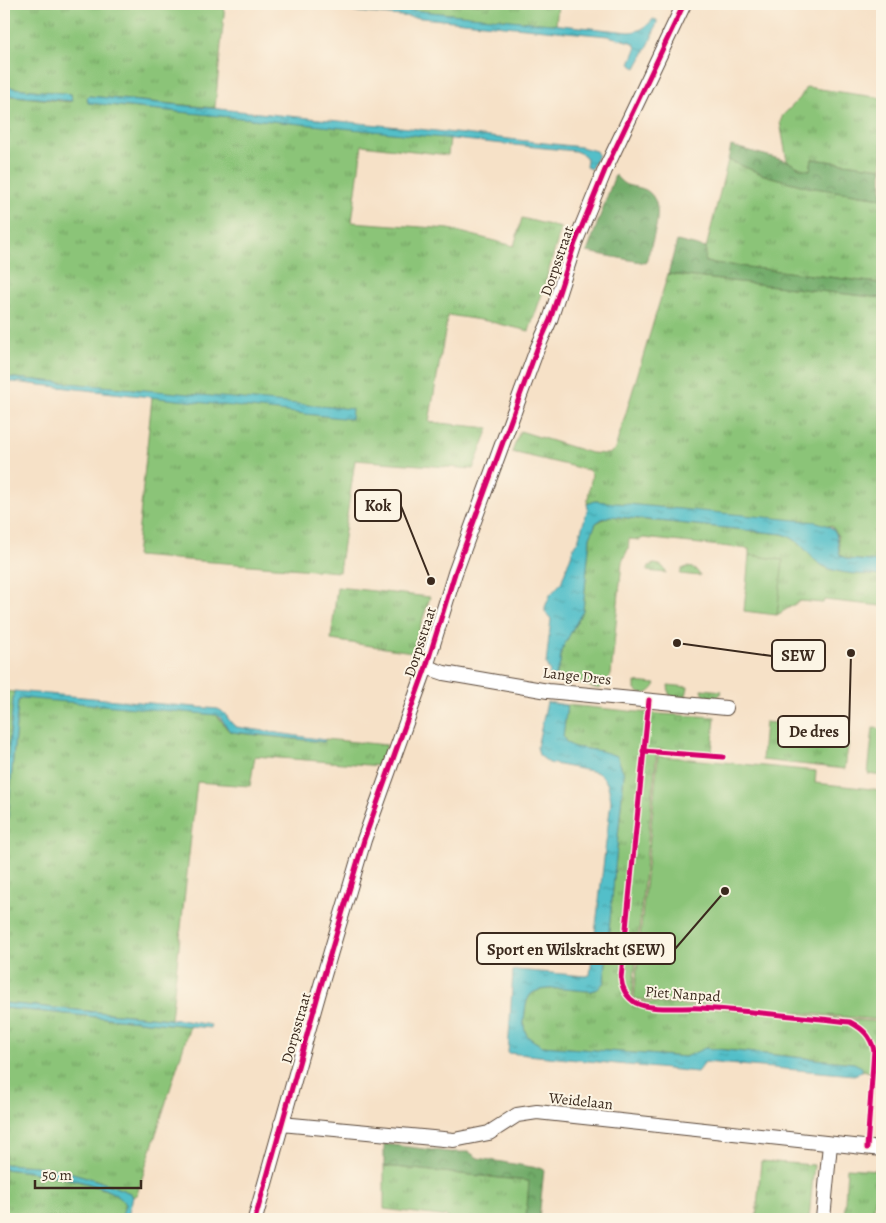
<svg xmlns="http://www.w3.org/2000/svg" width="886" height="1223" font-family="Alegreya,serif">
	<defs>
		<pattern id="grass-tufts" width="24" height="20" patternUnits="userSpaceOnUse" patternTransform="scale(1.25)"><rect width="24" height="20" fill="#8bc478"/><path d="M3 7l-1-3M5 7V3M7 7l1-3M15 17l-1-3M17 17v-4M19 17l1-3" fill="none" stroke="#739f62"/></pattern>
		<pattern id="forest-crowns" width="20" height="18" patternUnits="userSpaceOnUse" patternTransform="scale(1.25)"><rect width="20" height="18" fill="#70aa68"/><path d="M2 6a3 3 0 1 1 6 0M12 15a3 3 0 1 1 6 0" fill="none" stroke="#5d8b55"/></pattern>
		<pattern id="water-ripples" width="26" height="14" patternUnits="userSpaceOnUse" patternTransform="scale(1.25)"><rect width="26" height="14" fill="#52bfc9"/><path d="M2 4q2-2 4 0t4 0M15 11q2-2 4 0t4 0" fill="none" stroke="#459ba3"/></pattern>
	</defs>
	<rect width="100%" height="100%" fill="#fcf5e5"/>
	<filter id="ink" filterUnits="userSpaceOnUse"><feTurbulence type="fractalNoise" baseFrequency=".02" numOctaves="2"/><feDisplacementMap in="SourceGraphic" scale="10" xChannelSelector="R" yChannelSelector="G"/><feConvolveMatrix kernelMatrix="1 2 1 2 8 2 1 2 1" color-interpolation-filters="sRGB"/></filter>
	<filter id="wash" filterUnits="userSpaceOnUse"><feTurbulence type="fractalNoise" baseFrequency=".0096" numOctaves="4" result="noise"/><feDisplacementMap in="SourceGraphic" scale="20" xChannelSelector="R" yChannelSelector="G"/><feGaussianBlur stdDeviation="1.12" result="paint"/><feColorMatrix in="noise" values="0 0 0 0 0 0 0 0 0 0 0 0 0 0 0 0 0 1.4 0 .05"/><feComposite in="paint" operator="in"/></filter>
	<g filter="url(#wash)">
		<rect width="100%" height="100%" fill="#f6e1c7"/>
		<g fill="url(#grass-tufts)" stroke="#63774b">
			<polygon points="4,4 225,4 215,108 89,96 88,103 450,138 448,155 362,145 352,222 449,229 514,246 522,218 561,228 542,294 529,331 487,321 448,315 429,422 489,428 473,469 355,460 339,572 136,556 152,397 351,418 153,392 4,377 4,95 70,102 71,94 4,87"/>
			<polygon points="351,4 558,4 556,25"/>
			<polygon points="806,87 882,98 882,168 812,159 810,170 802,169 787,161 780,122 783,115 800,98"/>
			<polygon points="728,160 764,175 808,187 882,198 882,282 878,283 705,262 706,248"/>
			<polygon points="668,274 882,298 882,562 847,559 840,555 838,536 832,526 596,501 587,504 592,474 588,470 512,452 520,431 591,453 609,454 615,449"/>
			<path d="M610 516 783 534C804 541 807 556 823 566 838 574 865 574 882 576V606L824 600 823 603 800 601 777 615 782 560 749 555V549L643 538 640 540 629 539 628 549 622 562 611 675 599 689 555 677 560 664 561 651 583 610 590 537 596 523Z"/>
			<path d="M654 564C661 565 664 566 666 573L647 571 649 566Z"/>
			<path d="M687 567C694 568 697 569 700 576L680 574 682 569Z"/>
			<polygon points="337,587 430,597 412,652 331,640"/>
			<path d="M635 682 656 684C651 693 643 697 635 690Z"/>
			<path d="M668 685 688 687 686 696C679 699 674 699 669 694Z"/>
			<path d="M702 689 722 691C715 704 705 704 702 689Z"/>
			<polygon points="4,691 14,692 4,798"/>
			<polygon points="24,697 217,715 228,730 238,733 324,742 325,739 387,745 381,766 255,756 250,786 197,782 171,1019 4,1003 4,853 5,852 18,701"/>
			<path d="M567 705 659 714 715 717 712 753 657 749 632 1001 882 1022V1069H881L880 1074 862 1070 854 1063 706 1048 685 1057 542 1046C529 1038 523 1036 524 1020 525 1013 525 1004 529 997 536 983 576 991 591 991L598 989 604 982 624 774 601 751 574 747 567 743 563 737Z"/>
			<polygon points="765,722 850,731 845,769 762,760"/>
			<path d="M4 1008 190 1026 137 1194 133 1197 130 1193C103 1182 73 1171 43 1167 30 1165 17 1165 4 1164Z"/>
			<polygon points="761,1161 814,1165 809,1219 756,1219"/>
			<polygon points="879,1162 882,1163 882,1176 877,1181 873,1219 844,1219 847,1168 879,1170"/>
			<polygon points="384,1166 530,1181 526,1219 448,1219 448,1217 384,1209"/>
			<path d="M4 1169C25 1171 112 1183 123 1201 127 1206 123 1214 121 1219H4Z"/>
		</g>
		<g fill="url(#forest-crowns)" stroke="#566a43">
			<polygon points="731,146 787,161 802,169 810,170 812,159 882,168 882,198 808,187 764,175 728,160"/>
			<path d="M615 175C619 179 623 184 627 185 633 187 640 187 646 190 669 204 651 242 646 263L587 252Z"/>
			<polygon points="677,241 706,248 705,262 878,283 882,282 882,298 668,274"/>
			<polygon points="384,1144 449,1152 469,1152 478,1158 544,1169 539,1219 526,1219 529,1181 384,1166"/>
		</g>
		<g fill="#8bc478" stroke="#63774b">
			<polygon points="749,555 783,560 777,615 744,611"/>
			<polygon points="873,728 882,729 882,776 868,774"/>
			<polygon points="658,756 816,771 815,783 882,790 882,1020 634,999"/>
		</g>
		<g fill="url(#water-ripples)" stroke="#467474">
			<path d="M277 4H351L630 32C640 31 647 27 653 19L657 20V23L650 42 636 68 632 66 630 63 636 49 634 43 608 36Z"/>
			<polygon points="4,87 71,94 72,101 4,95"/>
			<polygon points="89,96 409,128 581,147 596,151 598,155 591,169 586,167 587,159 584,155 575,151 88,103 87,98"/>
			<polygon points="4,377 352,409 351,419 4,381"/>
			<path d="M595 501 817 522C841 529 835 533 840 555L847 559 882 562V576C864 574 840 575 823 566 807 557 804 541 783 534L610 516 602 519 596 523 590 537 583 610 561 651 560 664 555 677 549 676 550 672 546 664 551 619 545 612V607L550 595 561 583 575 544 578 541 588 508 587 504Z"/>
			<path d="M14 691 218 709C228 713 228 723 237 727L325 740 324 742 232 732C225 728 224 719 217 715L21 698 18 701 5 852 4 853V798Z"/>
			<path d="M547 702 567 705 563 737 567 743 574 747 601 751 617 756 624 774 604 982 598 989 591 991C576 991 536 983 529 997 525 1004 525 1013 524 1020 523 1036 529 1038 542 1046L685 1057 705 1048 854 1063 862 1067V1072L854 1075 705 1062 697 1072 508 1053 513 971 517 970 585 976 590 975 611 801C609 788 608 779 596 772L549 763 539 755 537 747Z"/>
			<polygon points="4,1003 180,1020 211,1025 210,1028 4,1008"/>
			<path d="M4 1164C17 1165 30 1165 43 1167 73 1171 103 1182 130 1193L133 1197 127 1219H121L125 1204C116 1182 27 1171 4 1169Z"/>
		</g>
	</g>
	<g filter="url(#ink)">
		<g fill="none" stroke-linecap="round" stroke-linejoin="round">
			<g stroke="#574537" stroke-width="16">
				<g id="minor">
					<polyline points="426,667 444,673 548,691 726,708"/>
					<polyline points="281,1124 454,1140 489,1133 517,1115 537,1112 882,1149"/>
					<polyline points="255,1219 319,992 364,840 426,667 455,573 537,349 550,320 575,243 605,170 684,4"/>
					<polyline points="823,1219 830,1144"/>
				</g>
			</g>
			<use href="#minor" stroke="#fff" stroke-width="14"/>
			<g stroke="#fcf5e5" stroke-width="8">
				<g id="cycleway">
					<path d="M649 700 621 978C622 989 626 997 636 1003 652 1011 682 1007 701 1008 751 1011 801 1017 850 1022 863 1029 870 1035 874 1050L867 1148"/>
					<polyline points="643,751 723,757"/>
					<polyline points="255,1219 319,992 364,840 426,667 455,573 537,349 550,320 575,243 605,170 684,4"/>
				</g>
			</g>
			<use href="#cycleway" stroke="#d6006c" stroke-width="5"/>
		</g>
	</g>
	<g text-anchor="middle" stroke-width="4" stroke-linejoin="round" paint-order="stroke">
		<g font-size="15" fill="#3b2a1e" stroke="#fcf5e5">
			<text transform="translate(557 261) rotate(-71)" y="5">Dorpsstraat</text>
			<text transform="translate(420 642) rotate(-72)" y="5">Dorpsstraat</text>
			<text transform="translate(577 676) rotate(6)" y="5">Lange Dres</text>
			<text transform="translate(683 994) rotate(4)" y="5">Piet Nanpad</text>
			<text transform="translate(296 1028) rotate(-74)" y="5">Dorpsstraat</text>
			<text transform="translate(581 1101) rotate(6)" y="5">Weidelaan</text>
		</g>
	</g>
	<path fill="none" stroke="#3b2a1e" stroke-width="2" d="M431 581L401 506M677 643L772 656M851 653L849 731M725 891L675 949"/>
	<g fill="#3b2a1e" stroke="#fcf5e5" stroke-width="2">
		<circle cx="431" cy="581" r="5"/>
		<circle cx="677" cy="643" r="5"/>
		<circle cx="851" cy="653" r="5"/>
		<circle cx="725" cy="891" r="5"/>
	</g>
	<g fill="#fcf5e5" stroke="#3b2a1e" stroke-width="2">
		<rect x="355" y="490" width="46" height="31" rx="5"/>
		<rect x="772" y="640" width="53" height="31" rx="5"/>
		<rect x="778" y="716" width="71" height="31" rx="5"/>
		<rect x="477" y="933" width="198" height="31" rx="5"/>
	</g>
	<g font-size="16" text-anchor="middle" font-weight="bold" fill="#3b2a1e">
		<text x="378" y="511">Kok</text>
		<text x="798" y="661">SEW</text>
		<text x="814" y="737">De dres</text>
		<text x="576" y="955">Sport en Wilskracht (SEW)</text>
	</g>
	<rect width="886" height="1223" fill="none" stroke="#fcf5e5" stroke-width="20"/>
	<path d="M35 1180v8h106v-8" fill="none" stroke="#3b2a1e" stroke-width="2.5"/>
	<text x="42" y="1180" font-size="15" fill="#3b2a1e" stroke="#fcf5e5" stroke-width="4" paint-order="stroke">50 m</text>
</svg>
